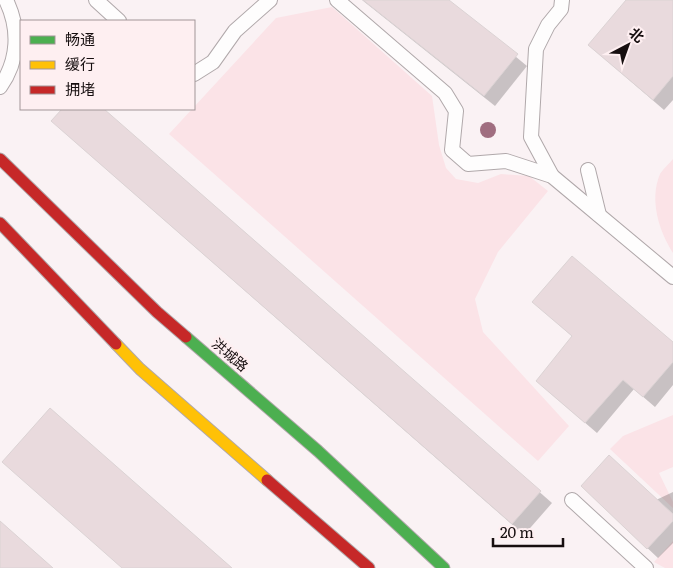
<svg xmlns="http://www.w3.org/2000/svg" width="673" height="568" font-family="Literata,'Noto Sans SC',serif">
	<rect width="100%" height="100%" fill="#faf2f4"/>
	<g fill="#fbe3e7">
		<polygon points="332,7 432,96 439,145 446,168 456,179 478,183 501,174 529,176 548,191 498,252 475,299 483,332 569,426 538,461 169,134 276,18"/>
		<path d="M673 159V253C659 231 649 200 660 174 663 169 669 164 673 159Z"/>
		<polygon points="673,415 673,467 659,473 673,502 673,508 610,449 623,436"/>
		<polygon points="673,541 673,568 665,568 654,562"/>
	</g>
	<g fill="#0003">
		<polygon points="362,0 447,0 527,66 495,106"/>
		<polygon points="627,0 673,0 673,100 664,110 589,45"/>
		<polygon points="63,109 102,109 552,503 524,535 64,132 53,121"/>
		<polygon points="534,302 673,343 673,385 655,407 634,389 597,433 548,391 573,337"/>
		<polygon points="673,492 673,543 658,558 593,497 656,500"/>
	</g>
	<g fill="#e9dadd" stroke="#dbd3d4">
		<polygon points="363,0 449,0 518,54 484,96"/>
		<polygon points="626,0 673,0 673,76 653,100 588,45"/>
		<polygon points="62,109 104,109 541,491 512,524 51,121"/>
		<polygon points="572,256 673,342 673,362 643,397 623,380 585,423 536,381 572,336 532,302"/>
		<polygon points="50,408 232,568 122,568 2,462"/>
		<polygon points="609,455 673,514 673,521 647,549 581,486"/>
		<polygon points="0,521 53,568 0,568"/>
	</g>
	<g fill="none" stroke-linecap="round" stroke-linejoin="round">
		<g stroke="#b0a8aa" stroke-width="16">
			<g id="lane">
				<polyline points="96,0 119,21"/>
				<polyline points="337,0 445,93 456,111 452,150 468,164 506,161 552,176 673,277"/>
				<polyline points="194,74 213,62 235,31 270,0"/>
				<path d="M0 87C19 60 20 29 6 0"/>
				<polyline points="588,170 599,215"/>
				<polyline points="552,176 531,137 536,49 548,25 561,9 562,0"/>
				<polyline points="572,500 646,568"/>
			</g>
		</g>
		<g stroke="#b0a8aa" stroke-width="13">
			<polyline id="fast" points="186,337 318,451 444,568"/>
		</g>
		<g stroke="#b0a8aa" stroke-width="13">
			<polyline id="slow" points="116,344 140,369 267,480"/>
		</g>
		<g stroke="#b0a8aa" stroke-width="13">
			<g id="jam">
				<polyline points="0,159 157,312 186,337"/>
				<polyline points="0,223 116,344"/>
				<polyline points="267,480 369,568"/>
			</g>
		</g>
		<use href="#lane" stroke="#fefdfd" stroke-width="14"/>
		<use href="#fast" stroke="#4caf50" stroke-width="11"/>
		<use href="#slow" stroke="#ffc107" stroke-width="11"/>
		<use href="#jam" stroke="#c62828" stroke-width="11"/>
	</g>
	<circle fill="#a06e80" cx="488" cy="130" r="8"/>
	<g text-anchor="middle" stroke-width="5" stroke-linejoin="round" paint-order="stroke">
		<g font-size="14" fill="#160e0f" stroke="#feeff1">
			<text transform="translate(230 355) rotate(41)" y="5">洪城路</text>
		</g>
	</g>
	<rect x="20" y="20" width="175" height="90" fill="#feeff1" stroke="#a19597"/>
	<rect x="30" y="36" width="25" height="8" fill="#4caf50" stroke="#a19597"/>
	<text x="65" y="45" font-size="15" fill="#160e0f">畅通</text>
	<rect x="30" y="61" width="25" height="8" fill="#ffc107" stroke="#a19597"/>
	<text x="65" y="70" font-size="15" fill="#160e0f">缓行</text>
	<rect x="30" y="86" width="25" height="8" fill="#c62828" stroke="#a19597"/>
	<text x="65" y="95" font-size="15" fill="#160e0f">拥堵</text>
	<g transform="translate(628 45) rotate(41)" stroke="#feeff1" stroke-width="4" paint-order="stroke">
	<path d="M0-4L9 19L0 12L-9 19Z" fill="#160e0f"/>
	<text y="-8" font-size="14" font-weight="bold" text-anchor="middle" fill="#160e0f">北</text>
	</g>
	<path d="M493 538v8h70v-8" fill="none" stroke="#160e0f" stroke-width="2.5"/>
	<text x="500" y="538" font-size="15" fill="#160e0f" stroke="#feeff1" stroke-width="4" paint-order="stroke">20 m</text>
</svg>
